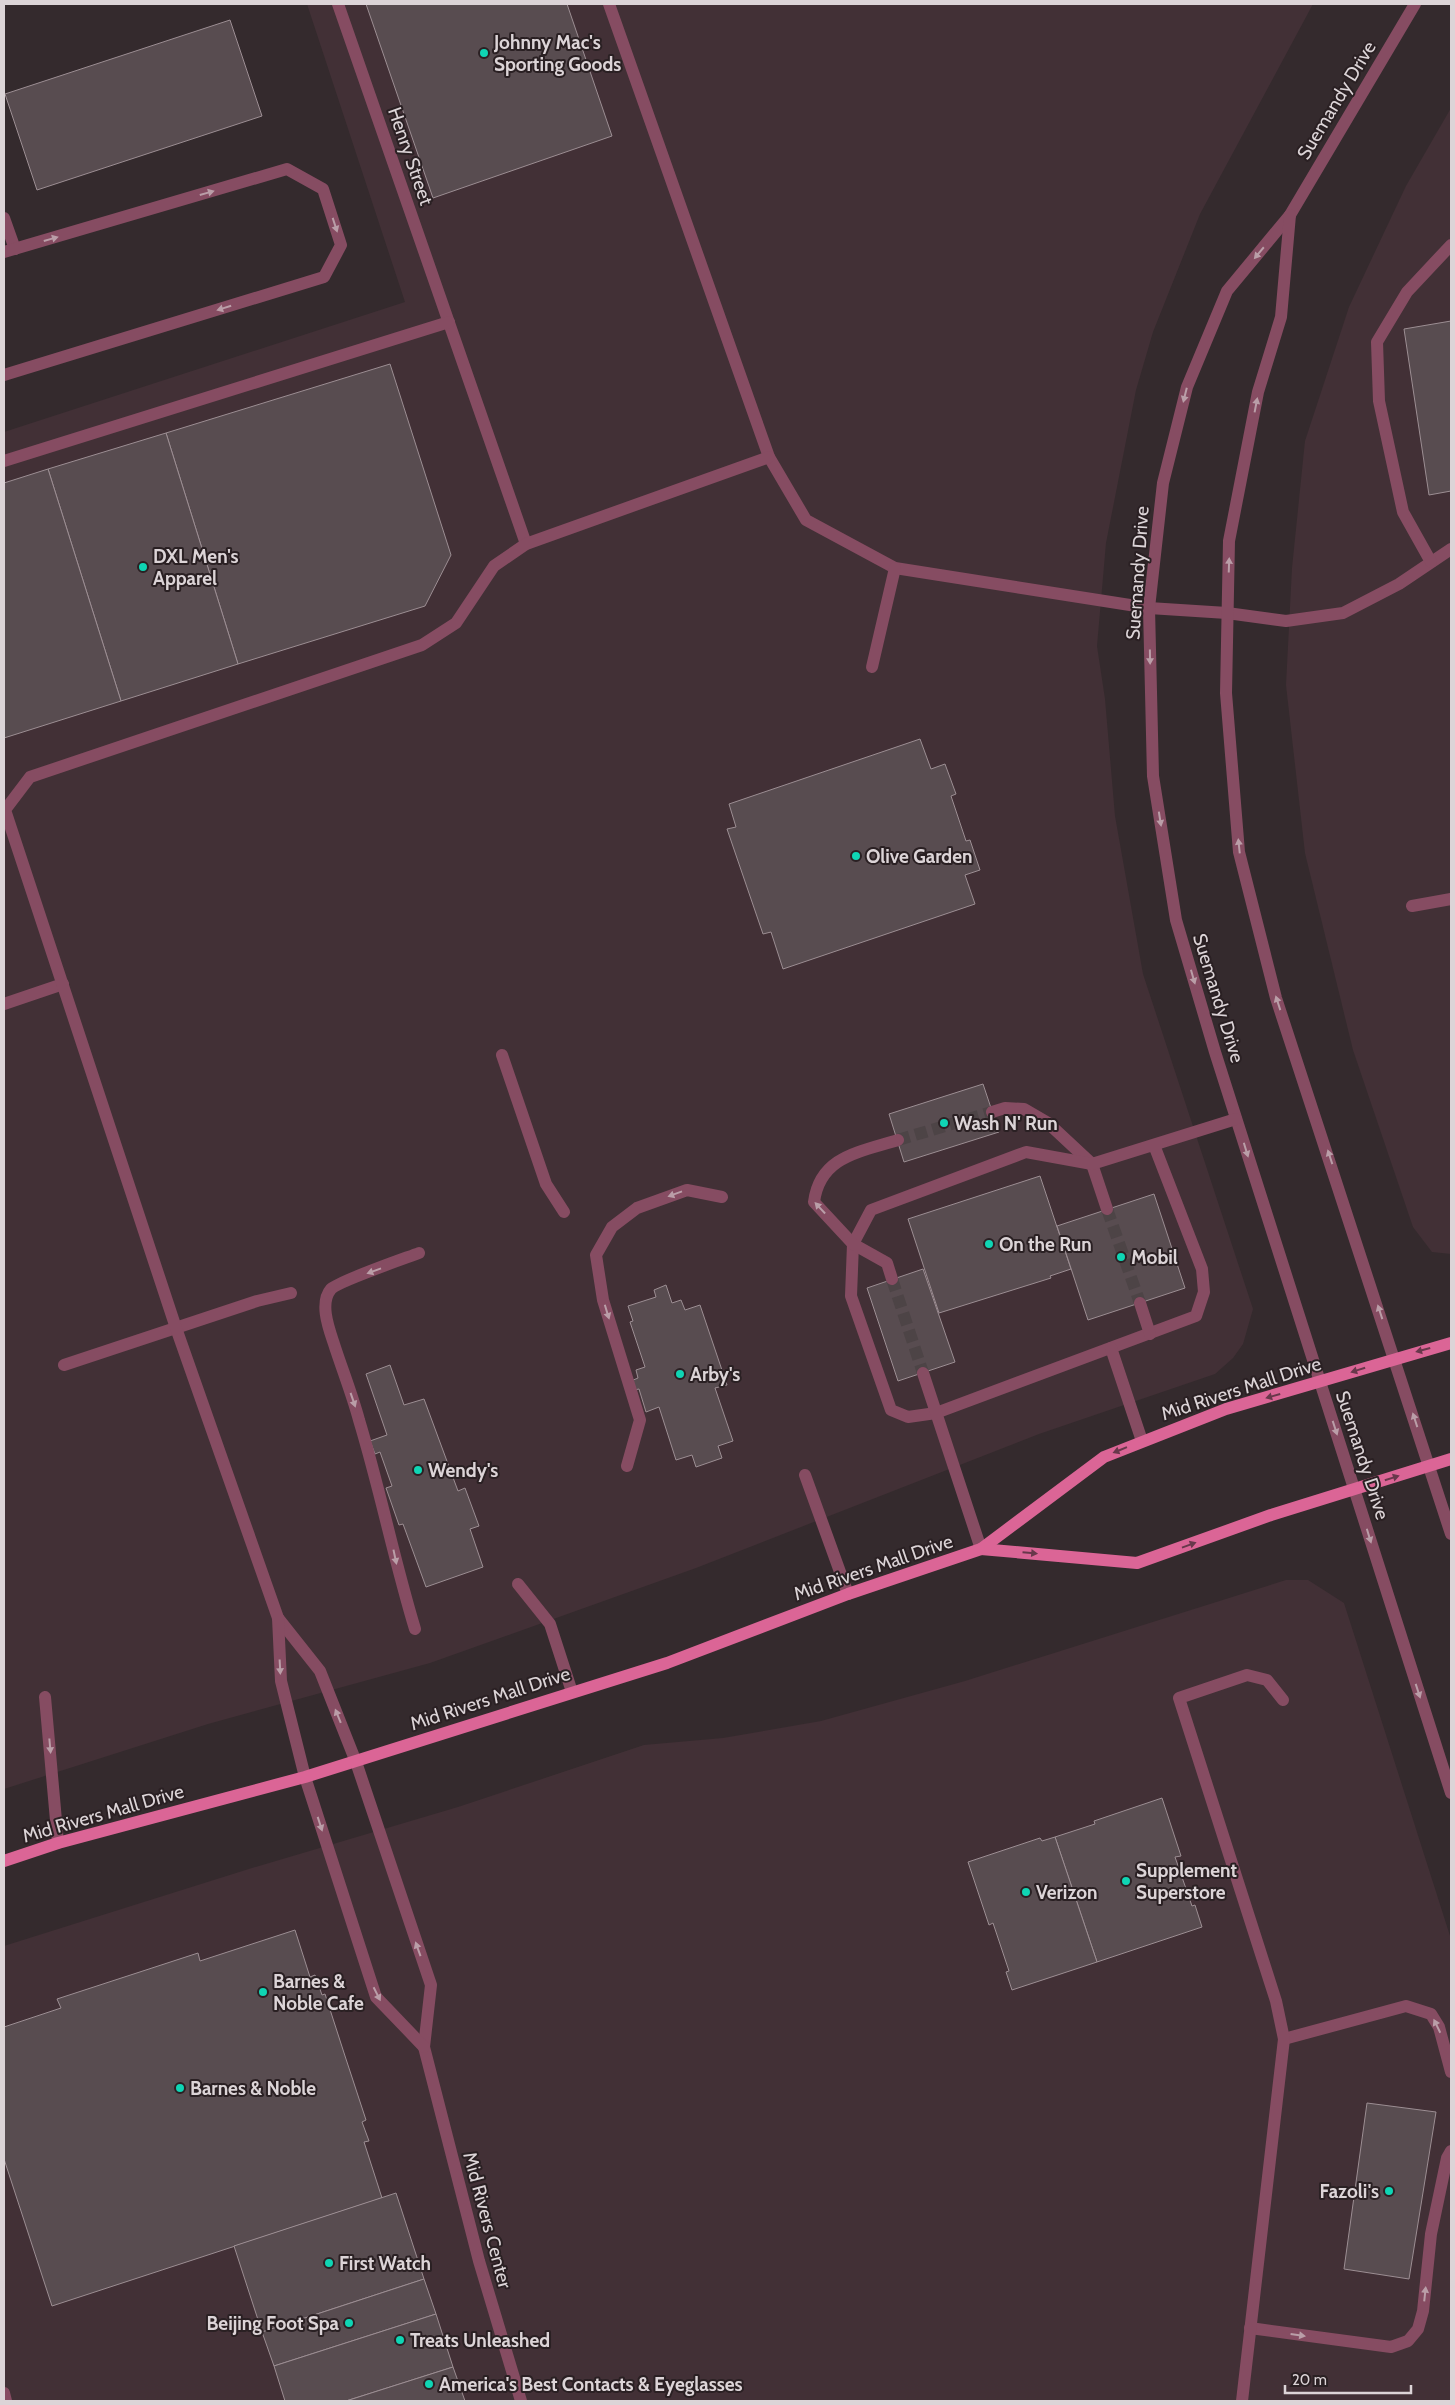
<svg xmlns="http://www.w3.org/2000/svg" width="1455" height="2405" font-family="Cabin,sans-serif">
	<rect width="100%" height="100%" fill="#342a2d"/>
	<g fill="#423036">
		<polygon points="307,4 1313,4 1200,214 1153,332 1136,390 1106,543 1097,646 1105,699 1115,816 1143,974 1253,1309 1243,1344 1233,1358 1215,1374 1039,1434 696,1568 430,1663 208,1724 4,1789 4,432 405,302"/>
		<polygon points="1451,108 1451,1254 1432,1252 1413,1227 1353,1050 1305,853 1286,685 1292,568 1305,441 1349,307 1406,186"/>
		<polygon points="1286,1580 1308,1580 1344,1603 1451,1939 1451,2401 4,2401 4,1946 252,1868 458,1807 644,1745 723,1738 821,1721 965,1681"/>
	</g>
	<g fill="#584c50" stroke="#9c8e93">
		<polygon points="366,4 567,4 612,136 433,198"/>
		<polygon points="230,20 262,116 37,190 5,94"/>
		<polygon points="1451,321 1451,491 1429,495 1404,329"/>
		<polygon points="390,364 451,555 425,606 238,664 166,433"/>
		<polygon points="166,433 238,664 121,701 48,469"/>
		<polygon points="48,469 121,701 4,738 4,483"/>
		<polygon points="920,739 931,769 945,764 956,794 951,796 966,841 970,840 980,870 965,875 975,904 783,969 771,932 763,934 727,829 736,827 729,804"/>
		<polygon points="983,1084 999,1132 904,1162 889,1114"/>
		<polygon points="1040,1176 1071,1269 1050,1276 1051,1278 939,1313 908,1219"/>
		<polygon points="1154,1194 1185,1288 1088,1320 1057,1226"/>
		<polygon points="923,1269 955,1362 898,1381 867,1288"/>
		<polygon points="666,1285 672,1303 681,1300 685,1310 700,1305 727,1385 715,1388 733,1441 718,1446 722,1458 696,1467 692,1455 676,1460 659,1407 646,1412 639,1389 634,1390 631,1381 638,1378 636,1370 645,1367 630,1322 633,1321 628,1306 656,1297 654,1290"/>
		<polygon points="390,1365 404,1405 424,1399 458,1491 465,1488 479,1526 470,1529 483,1567 426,1587 403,1524 399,1525 386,1488 392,1486 380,1452 375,1454 370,1441 387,1435 366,1374"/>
		<polygon points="1162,1798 1181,1856 1175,1857 1192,1906 1195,1905 1202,1927 1097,1962 1055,1837 1095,1824 1094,1821"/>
		<polygon points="1055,1837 1097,1962 1012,1990 1006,1972 1009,1971 993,1923 989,1925 968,1862 1040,1838 1042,1841"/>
		<polygon points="295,1930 310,1977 315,1975 322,1995 325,1994 345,2056 366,2120 362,2122 369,2141 364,2142 382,2198 52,2306 4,2159 4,2027 61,2008 57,1999 198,1953 200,1961"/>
		<polygon points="1367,2103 1436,2112 1409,2279 1344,2269"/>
		<polygon points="396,2193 424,2279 262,2332 234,2246"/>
		<polygon points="424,2279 436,2314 274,2366 262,2332"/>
		<polygon points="436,2314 453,2367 346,2401 285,2401 274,2366"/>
		<polygon points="453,2367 465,2401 346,2401"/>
	</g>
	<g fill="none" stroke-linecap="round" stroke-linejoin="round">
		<g stroke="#4d4446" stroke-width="12" stroke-dasharray="12 6" stroke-linecap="butt">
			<polyline points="898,1140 992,1112"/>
			<polyline points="1107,1209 1140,1303"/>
			<polyline points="892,1279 923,1373"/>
		</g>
		<g stroke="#864c62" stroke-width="12">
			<polyline points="338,4 526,544"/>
			<polyline points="609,4 769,457 806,520 895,568 1149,608 1227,613 1286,621 1343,613 1399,584 1451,549"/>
			<polyline points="1415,4 1290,215 1227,291 1187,387 1163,483 1149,608 1153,776 1176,920 1215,1052 1451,1793"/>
			<polyline points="1290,215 1281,317 1258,392 1229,541 1226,693 1239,852 1276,998 1451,1534"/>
			<polyline points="4,218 15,249"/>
			<polyline points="4,252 287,169 323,189 341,245 324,277 4,375"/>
			<polyline points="4,461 449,322"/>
			<polyline points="1431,562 1403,512 1379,401 1377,342 1407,292 1451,245"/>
			<polyline points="872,667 895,568"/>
			<polyline points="1412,906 1451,899"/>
			<polyline points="4,1004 63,984"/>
			<polyline points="502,1055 546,1184 564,1212"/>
			<polyline points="992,1112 1005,1108 1024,1109 1048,1123 1092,1164 1107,1209"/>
			<polyline points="1154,1145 1202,1269 1204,1292 1196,1316 936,1413 908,1417 891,1410 851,1296 853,1244 871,1210 1026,1152 1092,1164 1236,1119"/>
			<path d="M892 1279 887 1263 853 1244 814 1202C820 1156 860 1152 898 1140"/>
			<polyline points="1140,1303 1150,1334"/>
			<polyline points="1111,1348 1142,1441"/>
			<polyline points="64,1365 257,1301 291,1293"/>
			<polyline points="923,1373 981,1549"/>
			<polyline points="627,1466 640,1420 603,1300 596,1255 612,1227 637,1208 687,1190 722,1197"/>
			<polyline points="805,1475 848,1594"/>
			<polyline points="518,1584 550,1624 572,1692"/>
			<polyline points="278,1618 320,1671 356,1762 431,1985 424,2047 479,2261 521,2401"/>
			<path d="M415 1629C394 1560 380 1489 359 1420 352 1394 342 1369 334 1344 329 1329 319 1303 331 1289 339 1281 403 1259 419 1253"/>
			<polyline points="45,1697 58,1843"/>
			<polyline points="1284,2039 1406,2006 1431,2014 1439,2027 1451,2072"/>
			<polyline points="424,2047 376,1997 305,1777 281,1681 278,1618 176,1328 5,810 30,777 422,645 456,623 494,566 526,544 769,457"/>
			<polyline points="1250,2328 1391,2347 1408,2341 1418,2329 1423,2311 1431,2234 1447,2158 1451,2151"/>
			<polyline points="4,2393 6,2401"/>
			<polyline points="1242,2401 1284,2039 1276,2001 1179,1698 1247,1675 1267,1680 1283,1700"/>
		</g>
		<g stroke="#db6596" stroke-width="12">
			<polyline points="981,1549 1137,1563 1271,1515 1451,1459"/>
			<polyline points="4,1861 58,1843 305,1777 667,1663 848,1594 981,1549 1104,1457 1226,1409 1451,1343"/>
		</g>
	</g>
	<defs><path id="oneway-solid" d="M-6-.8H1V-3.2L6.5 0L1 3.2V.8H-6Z" transform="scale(1.25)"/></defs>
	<g fill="#ba9ea8">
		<use href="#oneway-solid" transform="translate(207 193) rotate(-16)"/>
		<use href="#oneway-solid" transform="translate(335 225) rotate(72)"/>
		<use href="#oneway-solid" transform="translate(51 239) rotate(-16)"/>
		<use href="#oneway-solid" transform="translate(1259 253) rotate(130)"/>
		<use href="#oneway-solid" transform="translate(224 308) rotate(163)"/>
		<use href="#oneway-solid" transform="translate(1185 395) rotate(104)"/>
		<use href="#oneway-solid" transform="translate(1256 405) rotate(-79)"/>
		<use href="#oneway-solid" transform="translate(1229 565) rotate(-88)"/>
		<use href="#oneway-solid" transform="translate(1150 657) rotate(89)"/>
		<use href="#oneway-solid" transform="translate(1160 819) rotate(81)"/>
		<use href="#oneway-solid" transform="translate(1239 846) rotate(-96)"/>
		<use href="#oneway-solid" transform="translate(1193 977) rotate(74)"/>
		<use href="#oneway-solid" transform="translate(1278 1003) rotate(-108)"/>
		<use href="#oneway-solid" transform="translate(1246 1150) rotate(73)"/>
		<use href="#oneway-solid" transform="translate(1330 1157) rotate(-108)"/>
		<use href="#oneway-solid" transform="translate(675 1194) rotate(160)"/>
		<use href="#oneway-solid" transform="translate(820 1208) rotate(-133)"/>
		<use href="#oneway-solid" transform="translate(374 1271) rotate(160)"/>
		<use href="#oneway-solid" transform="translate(607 1312) rotate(73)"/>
		<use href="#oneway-solid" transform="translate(1380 1312) rotate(-108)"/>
		<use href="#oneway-solid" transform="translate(353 1400) rotate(71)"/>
		<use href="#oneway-solid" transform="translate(1415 1420) rotate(-108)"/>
		<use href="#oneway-solid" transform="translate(1335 1428) rotate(72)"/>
		<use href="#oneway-solid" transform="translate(1369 1536) rotate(73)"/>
		<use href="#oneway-solid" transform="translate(395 1557) rotate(78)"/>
		<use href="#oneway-solid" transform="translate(280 1667) rotate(87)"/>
		<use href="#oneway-solid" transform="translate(1418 1691) rotate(72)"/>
		<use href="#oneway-solid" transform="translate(338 1716) rotate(-112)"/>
		<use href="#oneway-solid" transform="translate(50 1746) rotate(85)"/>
		<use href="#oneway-solid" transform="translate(320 1824) rotate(72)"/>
		<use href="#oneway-solid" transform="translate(418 1949) rotate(-110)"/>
		<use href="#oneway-solid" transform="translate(377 1994) rotate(63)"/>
		<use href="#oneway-solid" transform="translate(1437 2026) rotate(-116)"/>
		<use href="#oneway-solid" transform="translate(1425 2294) rotate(-84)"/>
		<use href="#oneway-solid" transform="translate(1298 2335) rotate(8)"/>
	</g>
	<g fill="#68384b">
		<use href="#oneway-solid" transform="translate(1423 1350) rotate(165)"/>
		<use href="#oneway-solid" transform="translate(1358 1370) rotate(163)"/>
		<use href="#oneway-solid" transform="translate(1273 1396) rotate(164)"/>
		<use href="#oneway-solid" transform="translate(1120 1450) rotate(158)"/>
		<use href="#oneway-solid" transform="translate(1392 1478) rotate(-17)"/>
		<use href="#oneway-solid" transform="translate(1189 1545) rotate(-20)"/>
		<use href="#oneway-solid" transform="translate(1030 1553) rotate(5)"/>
	</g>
	<g fill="#0fd5b4" stroke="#2a2023" stroke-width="2">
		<circle cx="484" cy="53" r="5"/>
		<circle cx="143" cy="567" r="5"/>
		<circle cx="856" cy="856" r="5"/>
		<circle cx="944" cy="1123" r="5"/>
		<circle cx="989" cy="1244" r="5"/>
		<circle cx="1121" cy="1257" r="5"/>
		<circle cx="680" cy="1374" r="5"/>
		<circle cx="418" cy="1470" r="5"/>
		<circle cx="1126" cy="1881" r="5"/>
		<circle cx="1026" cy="1892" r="5"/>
		<circle cx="263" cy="1992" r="5"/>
		<circle cx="180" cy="2088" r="5"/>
		<circle cx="1389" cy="2191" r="5"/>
		<circle cx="329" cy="2263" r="5"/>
		<circle cx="349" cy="2323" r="5"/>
		<circle cx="400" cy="2340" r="5"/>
		<circle cx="429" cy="2384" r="5"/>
	</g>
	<g text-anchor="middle" stroke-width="4" stroke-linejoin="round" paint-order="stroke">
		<g font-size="19" font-weight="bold" fill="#dcd4d7" stroke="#2a2023" text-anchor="start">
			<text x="494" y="49">Johnny Mac's<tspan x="494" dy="22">Sporting Goods</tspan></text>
			<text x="153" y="563">DXL Men's<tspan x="153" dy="22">Apparel</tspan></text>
			<text x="866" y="863">Olive Garden</text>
			<text x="954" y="1130">Wash N' Run</text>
			<text x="999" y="1251">On the Run</text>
			<text x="1131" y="1264">Mobil</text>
			<text x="690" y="1381">Arby's</text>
			<text x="428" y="1477">Wendy's</text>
			<text x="1136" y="1877">Supplement<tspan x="1136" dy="22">Superstore</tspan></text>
			<text x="1036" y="1899">Verizon</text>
			<text x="273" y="1988">Barnes &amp;<tspan x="273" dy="22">Noble Cafe</tspan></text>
			<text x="190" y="2095">Barnes &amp; Noble</text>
			<text x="1379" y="2198" text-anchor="end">Fazoli's</text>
			<text x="339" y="2270">First Watch</text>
			<text x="339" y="2330" text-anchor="end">Beijing Foot Spa</text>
			<text x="410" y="2347">Treats Unleashed</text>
			<text x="439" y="2391">America's Best Contacts &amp; Eyeglasses</text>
		</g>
		<g font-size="19" fill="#dcd4d7" stroke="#2a2023">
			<text transform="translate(1336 100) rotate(-59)" y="7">Suemandy Drive</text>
			<text transform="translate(411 156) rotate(71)" y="7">Henry Street</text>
			<text transform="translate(1137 573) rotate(-86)" y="7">Suemandy Drive</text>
			<text transform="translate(1219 998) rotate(73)" y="7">Suemandy Drive</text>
			<text transform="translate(1241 1388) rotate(-18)" y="7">Mid Rivers Mall Drive</text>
			<text transform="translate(1363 1455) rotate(72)" y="7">Suemandy Drive</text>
			<text transform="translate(873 1567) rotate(-19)" y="7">Mid Rivers Mall Drive</text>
			<text transform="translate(490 1698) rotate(-18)" y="7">Mid Rivers Mall Drive</text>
			<text transform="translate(103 1813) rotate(-16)" y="7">Mid Rivers Mall Drive</text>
			<text transform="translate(488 2220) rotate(75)" y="7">Mid Rivers Center</text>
		</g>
	</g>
	<rect width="1455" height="2405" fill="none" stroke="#dcd4d7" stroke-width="10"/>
	<path d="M1285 2385v8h126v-8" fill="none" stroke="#dcd4d7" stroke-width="2.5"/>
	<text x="1292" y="2385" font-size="15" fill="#dcd4d7" stroke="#2a2023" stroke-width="4" paint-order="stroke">20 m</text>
</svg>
